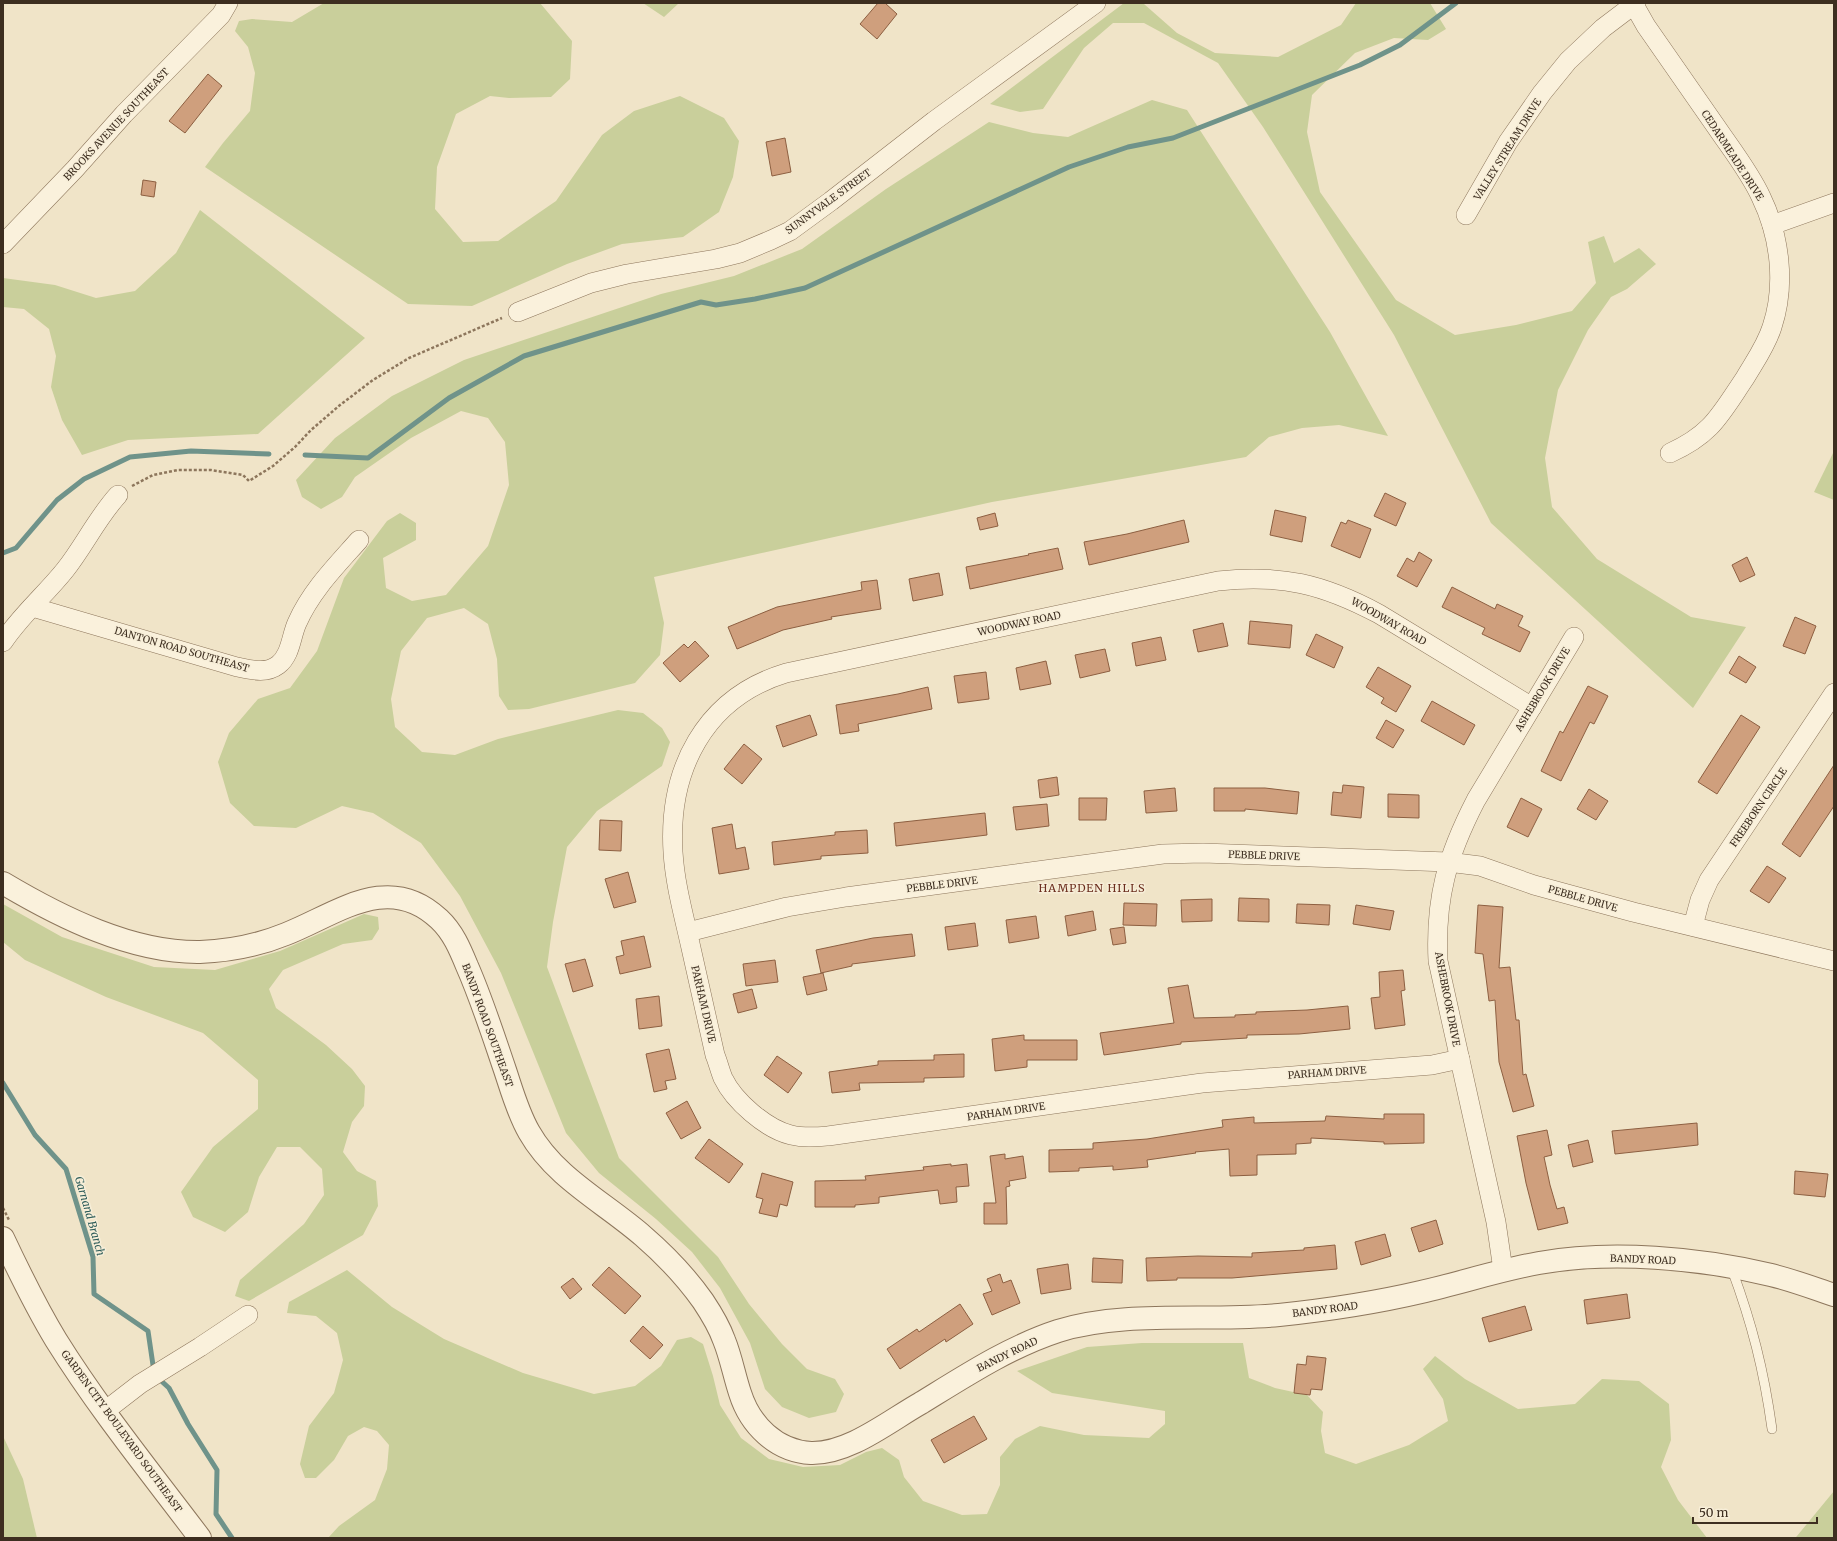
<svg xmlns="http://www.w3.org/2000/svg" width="1837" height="1541" font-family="Merriweather,serif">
	<rect width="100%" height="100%" fill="#f0e4c8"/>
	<g fill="#c9cf9b">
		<polygon points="324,3 540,3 572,41 570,79 551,97 509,98 490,96 456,114 437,167 435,209 463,242 498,241 556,201 602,135 634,111 680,96 724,118 739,141 733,177 719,212 683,237 622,244 567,264 472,306 408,304 205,167 223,143 250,111 255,73 248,47 235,31 239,21 252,19 292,22"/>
		<polygon points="643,3 679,3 664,17"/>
		<polygon points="1124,3 1144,4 1177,33 1215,53 1278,57 1341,25 1356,3 1430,3 1446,29 1428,40 1394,38 1355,53 1312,95 1307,132 1320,192 1396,300 1455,335 1516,325 1572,311 1596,283 1588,242 1604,236 1614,263 1639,248 1656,264 1627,289 1611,297 1588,330 1558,390 1545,458 1552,507 1597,559 1691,617 1746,627 1693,708 1491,523 1394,335 1263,127 1218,63 1144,23 1113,23 1084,48 1043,109 1020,112 990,104"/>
		<polygon points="1152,100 1187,110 1330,332 1388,436 1339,425 1302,428 1269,437 1246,457 992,502 654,577 664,623 660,655 635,683 529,709 508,710 499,696 497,659 488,624 464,608 427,618 401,651 391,699 395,727 422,752 455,755 498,739 618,710 643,713 662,728 670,742 662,766 597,811 567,847 553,922 547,967 619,1158 718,1257 749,1304 782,1344 807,1369 835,1379 844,1394 836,1412 809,1418 782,1407 765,1389 750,1343 720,1288 692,1252 656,1219 599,1173 566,1133 501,973 460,896 421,843 373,813 342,806 296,828 254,826 230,803 218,762 229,733 258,699 290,688 317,651 344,578 387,521 400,513 416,523 416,540 383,558 386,588 412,601 446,595 488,546 509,485 505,442 488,418 461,411 411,438 355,477 342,497 321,509 302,497 296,480 335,438 392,396 464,360 661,294 734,276 802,249 886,189 989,122 1033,133 1068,137"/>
		<polygon points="200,210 365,338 258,434 128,440 82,455 62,420 51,387 56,356 49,329 24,309 3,307 3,278 55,285 96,298 135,291 176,253"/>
		<polygon points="1834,451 1834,500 1814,492"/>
		<polygon points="3,904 62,937 154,967 215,970 280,951 364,914 378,917 379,929 372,940 343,944 283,970 269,989 276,1008 326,1045 352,1069 365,1086 364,1106 352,1122 343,1152 357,1171 376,1181 378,1206 363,1235 249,1301 235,1296 240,1280 304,1224 324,1195 322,1169 300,1147 277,1147 259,1177 248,1212 225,1232 193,1217 181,1192 213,1147 258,1109 258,1080 203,1033 106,997 25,960 3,942"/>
		<polygon points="347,1270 392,1307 444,1339 523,1373 594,1394 635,1386 661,1366 677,1340 691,1337 703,1344 713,1376 720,1405 741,1438 769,1459 803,1467 840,1465 866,1452 882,1448 899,1460 904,1477 923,1501 962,1515 987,1514 1000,1485 1000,1457 1015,1439 1040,1426 1084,1435 1149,1438 1165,1424 1165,1411 1052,1393 1017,1371 1087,1347 1142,1343 1243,1343 1249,1378 1275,1388 1307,1395 1323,1412 1321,1431 1325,1453 1356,1464 1409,1445 1448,1421 1443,1399 1423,1369 1435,1356 1465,1379 1518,1409 1575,1404 1602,1379 1639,1381 1669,1404 1671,1440 1661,1467 1678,1500 1707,1538 328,1538 339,1526 375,1500 387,1469 389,1445 377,1431 364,1427 348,1436 334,1460 316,1478 305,1478 300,1464 309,1426 334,1393 343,1360 337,1333 316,1316 287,1313 289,1302"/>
		<polygon points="3,1436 23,1479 37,1538 3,1538"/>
		<polygon points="1834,1491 1834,1538 1795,1538 1797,1536"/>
	</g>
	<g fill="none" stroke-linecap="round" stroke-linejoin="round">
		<g stroke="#6f938a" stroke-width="5">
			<polyline points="305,455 368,458 449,398 524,356 701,302 716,305 755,299 805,288 1069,167 1128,147 1173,138 1360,65 1400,45 1456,3"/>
			<polyline points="3,553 16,548 57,500 84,479 130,457 191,451 269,454"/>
			<polyline points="3,1083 35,1135 66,1169 93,1257 94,1294 148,1331 154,1372"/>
			<polyline points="158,1378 169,1388 188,1424 217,1470 216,1514 232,1538"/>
		</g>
	</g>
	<g fill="#cf9f7d" stroke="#8d5f41">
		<polygon points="878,3 885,3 897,14 877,39 860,24"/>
		<polygon points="208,74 222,86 185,133 169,121"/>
		<polygon points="785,138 791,172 772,176 766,142"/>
		<polygon points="143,180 156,182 154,197 141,195"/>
		<polygon points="1385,493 1406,503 1396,526 1374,516"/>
		<polygon points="1275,510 1306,517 1302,542 1270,535"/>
		<polygon points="995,513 998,526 980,530 977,518"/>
		<polygon points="1184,520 1189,542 1089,565 1084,542 1127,534"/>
		<polygon points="1348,520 1371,529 1360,558 1331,546 1341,522 1346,524"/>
		<polygon points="1058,548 1063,569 970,589 966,567 1029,555 1028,554"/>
		<polygon points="1419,552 1432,560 1417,587 1397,576 1407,558 1414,562"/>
		<polygon points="1747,557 1755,575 1740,582 1732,565"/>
		<polygon points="939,573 943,595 913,601 909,579"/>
		<polygon points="877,580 881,609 831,617 832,619 783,630 737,649 728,627 777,607 862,590 861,582"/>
		<polygon points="1452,587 1495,609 1497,604 1523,616 1518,626 1530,632 1520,652 1482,634 1485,628 1442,607"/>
		<polygon points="1795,617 1816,626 1805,654 1783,646"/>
		<polygon points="1250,621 1292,625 1290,648 1248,644"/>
		<polygon points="1223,623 1228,646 1198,652 1193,630"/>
		<polygon points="1316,634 1343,647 1334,668 1306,655"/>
		<polygon points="1161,637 1166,660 1136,666 1132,643"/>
		<polygon points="695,641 709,656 680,682 663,663 684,644 688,648"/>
		<polygon points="1105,649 1110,671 1080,678 1075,655"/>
		<polygon points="1739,656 1756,667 1746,683 1729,673"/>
		<polygon points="1046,661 1051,684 1020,690 1016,668"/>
		<polygon points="1378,667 1411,686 1396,712 1381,703 1384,698 1366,687"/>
		<polygon points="986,672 989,699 958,703 954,676"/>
		<polygon points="1588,686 1608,696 1594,724 1590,722 1561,781 1541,771 1560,731 1563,733"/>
		<polygon points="928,687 932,709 858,724 859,731 840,734 836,705 898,694"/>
		<polygon points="1432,701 1475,725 1464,745 1421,721"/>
		<polygon points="810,715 817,735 783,747 776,726"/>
		<polygon points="1741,715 1760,727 1717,794 1698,782"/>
		<polygon points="1386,720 1404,730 1393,748 1376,738"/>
		<polygon points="744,744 762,759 742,784 724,769"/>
		<polygon points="1834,765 1834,806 1800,857 1782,844"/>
		<polygon points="1057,777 1059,795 1040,798 1038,780"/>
		<polygon points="1343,785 1364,787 1361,818 1331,815 1333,792 1342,793"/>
		<polygon points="1175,788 1177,811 1146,813 1144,791"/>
		<polygon points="1214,788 1265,788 1299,792 1297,814 1245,809 1245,811 1214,811"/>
		<polygon points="1589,789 1608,801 1596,820 1577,809"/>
		<polygon points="1388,794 1419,795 1419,818 1388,817"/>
		<polygon points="1079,798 1107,798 1106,820 1079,820"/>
		<polygon points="1521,798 1542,809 1528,837 1507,827"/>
		<polygon points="1047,804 1049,826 1016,830 1013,807"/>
		<polygon points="985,813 987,835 896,846 894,823"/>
		<polygon points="600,820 622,821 621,851 599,850"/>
		<polygon points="732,824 736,849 745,847 749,869 719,874 712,828"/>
		<polygon points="867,830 868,853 821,856 821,859 774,865 772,842 835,835 835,832"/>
		<polygon points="1767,866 1786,878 1769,903 1750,891"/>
		<polygon points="628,872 636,902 614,908 605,879"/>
		<polygon points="1239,898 1269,899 1269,922 1238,921"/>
		<polygon points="1212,899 1212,921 1182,922 1181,900"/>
		<polygon points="1124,903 1157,904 1156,926 1123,925"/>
		<polygon points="1297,904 1330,905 1329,925 1296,923"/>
		<polygon points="1356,905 1394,911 1390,930 1353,924"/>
		<polygon points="1478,905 1503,907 1499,968 1510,967 1516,1020 1519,1020 1523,1075 1526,1074 1534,1106 1513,1112 1499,1062 1495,1000 1489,1001 1483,954 1475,953"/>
		<polygon points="1093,911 1096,930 1068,936 1065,916"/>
		<polygon points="1036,916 1039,938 1009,943 1006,920"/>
		<polygon points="975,923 978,946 948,950 945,927"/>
		<polygon points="1124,927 1126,943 1113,945 1110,929"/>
		<polygon points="912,934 915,956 852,964 852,966 821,973 816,950 873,938"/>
		<polygon points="644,936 651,967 620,974 616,957 624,955 621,941"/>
		<polygon points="585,959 593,986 573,992 565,964"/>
		<polygon points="775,960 778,982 746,986 743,964"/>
		<polygon points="1403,970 1405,990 1401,991 1405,1025 1375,1029 1371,998 1380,997 1379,972"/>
		<polygon points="823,973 827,990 807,995 803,977"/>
		<polygon points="1188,985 1194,1018 1235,1017 1235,1015 1256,1014 1256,1012 1307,1010 1348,1006 1350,1029 1299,1034 1247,1035 1247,1038 1181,1042 1181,1044 1104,1055 1100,1033 1174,1023 1168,988"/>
		<polygon points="752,989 757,1008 738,1013 733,994"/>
		<polygon points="659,996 662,1026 639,1029 636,999"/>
		<polygon points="1024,1035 1024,1040 1077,1040 1077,1060 1027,1060 1027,1067 995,1071 992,1039"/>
		<polygon points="669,1049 676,1079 665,1081 667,1089 654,1092 646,1054"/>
		<polygon points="964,1054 964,1077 924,1078 924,1082 859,1083 860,1090 832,1093 829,1072 878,1065 878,1061 934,1060 934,1055"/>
		<polygon points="777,1056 802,1073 788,1093 764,1075"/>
		<polygon points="687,1101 701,1128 681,1139 666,1113"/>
		<polygon points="1384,1114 1424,1114 1424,1143 1384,1144 1384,1142 1311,1138 1311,1143 1296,1144 1296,1154 1257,1155 1257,1175 1230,1176 1229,1149 1195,1152 1196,1153 1147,1160 1148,1167 1113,1170 1113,1166 1079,1168 1079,1171 1049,1172 1049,1150 1093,1149 1093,1143 1147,1139 1223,1127 1222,1120 1254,1117 1254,1123 1325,1121 1326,1116 1384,1119"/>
		<polygon points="1697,1123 1698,1145 1615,1154 1612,1131"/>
		<polygon points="1547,1130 1552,1155 1544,1157 1550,1185 1557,1209 1564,1207 1568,1223 1538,1230 1526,1183 1517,1136"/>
		<polygon points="709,1139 743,1164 729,1183 695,1158"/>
		<polygon points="1588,1140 1593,1162 1573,1167 1568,1145"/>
		<polygon points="1005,1154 1005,1159 1023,1156 1026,1178 1009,1181 1010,1186 1006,1187 1007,1224 984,1224 984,1203 996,1203 990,1156"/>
		<polygon points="951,1164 951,1166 967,1164 969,1186 956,1187 957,1202 940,1204 938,1190 879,1197 879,1203 855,1205 855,1207 815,1207 815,1181 866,1180 865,1176 924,1170 923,1167"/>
		<polygon points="1795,1171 1828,1174 1825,1197 1794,1194"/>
		<polygon points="762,1173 793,1182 787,1206 780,1204 777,1217 759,1213 763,1199 756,1197"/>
		<polygon points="1436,1220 1443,1244 1419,1252 1411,1228"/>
		<polygon points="1385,1234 1391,1256 1361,1265 1355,1242"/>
		<polygon points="1335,1245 1337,1269 1232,1278 1177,1278 1177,1280 1147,1281 1146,1258 1198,1256 1252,1257 1252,1253 1304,1250 1304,1248"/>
		<polygon points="1093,1258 1123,1260 1122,1283 1092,1282"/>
		<polygon points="1068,1264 1071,1289 1041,1294 1037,1269"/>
		<polygon points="609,1267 641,1296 625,1314 592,1285"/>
		<polygon points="1000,1274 1003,1283 1011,1280 1020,1303 992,1315 983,1294 992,1291 987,1279"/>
		<polygon points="573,1278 582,1289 570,1299 561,1287"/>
		<polygon points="1627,1294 1630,1318 1587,1324 1584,1300"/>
		<polygon points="960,1304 973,1324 946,1342 945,1339 900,1369 887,1349 917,1329 919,1332"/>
		<polygon points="1525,1306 1532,1330 1489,1342 1482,1318"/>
		<polygon points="643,1326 663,1345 650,1359 630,1341"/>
		<polygon points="1307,1356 1326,1358 1322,1390 1311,1389 1310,1395 1294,1393 1297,1364 1306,1365"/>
		<polygon points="974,1416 987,1439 944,1463 931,1440"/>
	</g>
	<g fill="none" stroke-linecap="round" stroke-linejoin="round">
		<g stroke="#8d765c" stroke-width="10">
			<path id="service" d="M1731 1267C1752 1323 1764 1371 1772 1429"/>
		</g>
		<g stroke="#8d765c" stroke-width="20">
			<g id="minor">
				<path d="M1633 3 1646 26C1670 60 1693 94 1717 128 1732 150 1750 173 1761 197 1780 236 1786 285 1772 327 1766 346 1755 361 1745 378 1720 415 1712 434 1670 453"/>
				<polyline points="1466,215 1508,142 1542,93 1568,61 1603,28 1636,3"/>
				<polyline points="1772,225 1834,203"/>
				<polyline points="3,244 75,169 124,114 221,15 228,3"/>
				<polyline points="518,312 591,283 627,274 716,259 740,253 771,240 790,231 831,201 934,121 1096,3"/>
				<path d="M32 607 237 667C252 670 266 674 278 665 291 655 291 636 297 623 311 591 336 566 359 540"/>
				<path d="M3 642C21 615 45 595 65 570 84 546 97 518 118 495"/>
				<polyline points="1693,926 1700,900 1709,880 1834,693"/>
				<polyline points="688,932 787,907 846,897 1163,854 1203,853 1448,862 1480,866 1534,885 1633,912 1834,961"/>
				<path d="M1460 1059 1432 1065 1202 1083 828 1136C815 1137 804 1138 791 1135 766 1129 734 1101 723 1078 720 1071 718 1062 715 1055 707 1019 699 983 691 948 684 916 675 885 673 852 668 770 704 698 786 673L1218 581C1281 574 1323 584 1379 614L1532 707"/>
				<path d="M1503 1270 1496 1222 1438 961C1435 898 1447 856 1476 800L1574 637"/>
				<polyline points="105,1411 140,1384 200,1347 248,1315"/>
			</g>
		</g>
		<g stroke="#8d765c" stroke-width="24">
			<g id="tertiary">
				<path d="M3 883C60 917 132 953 200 952 229 951 259 945 286 934 337 914 388 871 439 919 453 932 460 949 467 966 482 1000 493 1035 505 1070 512 1091 518 1113 529 1132 555 1178 604 1202 643 1236 665 1255 686 1277 703 1301 711 1313 719 1326 724 1340 731 1357 734 1375 740 1393 750 1425 776 1451 811 1453 849 1454 889 1421 921 1403 965 1376 1009 1347 1058 1331 1126 1310 1208 1322 1279 1315 1327 1310 1374 1303 1421 1292 1461 1283 1499 1270 1539 1263 1611 1250 1700 1258 1771 1275 1792 1280 1813 1288 1834 1295"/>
				<path d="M3 1238C19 1272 36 1307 56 1340 99 1409 151 1473 200 1538"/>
			</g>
		</g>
		<g stroke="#8d765c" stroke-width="2.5" stroke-dasharray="3 2" stroke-linecap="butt">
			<polyline points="132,486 153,475 178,470 211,470 243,475 249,481 273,466 295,447 311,430 340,405 373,380 409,358 502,318"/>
			<polyline points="3,1208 9,1220"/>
		</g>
		<use href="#service" stroke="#faf1dc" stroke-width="9"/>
		<use href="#minor" stroke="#faf1dc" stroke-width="19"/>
		<use href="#tertiary" stroke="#faf1dc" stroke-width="22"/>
	</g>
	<g text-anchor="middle" stroke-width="3" stroke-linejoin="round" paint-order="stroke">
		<g font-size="10" fill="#3d2e20" stroke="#f7eed8">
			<text transform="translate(116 124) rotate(-47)" y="4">BROOKS AVENUE SOUTHEAST</text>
			<text transform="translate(1507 149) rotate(-58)" y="4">VALLEY STREAM DRIVE</text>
			<text transform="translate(1733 155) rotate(57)" y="4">CEDARMEADE DRIVE</text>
			<text transform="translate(828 201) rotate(-36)" y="4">SUNNYVALE STREET</text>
			<text transform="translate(1389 621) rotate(30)" y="4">WOODWAY ROAD</text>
			<text transform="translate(1019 623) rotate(-12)" y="4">WOODWAY ROAD</text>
			<text transform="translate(182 649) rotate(16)" y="4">DANTON ROAD SOUTHEAST</text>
			<text transform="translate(1542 689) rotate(-59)" y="4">ASHEBROOK DRIVE</text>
			<text transform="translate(1758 807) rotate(-56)" y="4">FREEBORN CIRCLE</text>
			<text transform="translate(1264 855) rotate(2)" y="4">PEBBLE DRIVE</text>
			<text transform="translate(942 884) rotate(-7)" y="4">PEBBLE DRIVE</text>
			<text transform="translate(1583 898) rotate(16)" y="4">PEBBLE DRIVE</text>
			<text transform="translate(1448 999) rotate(79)" y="4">ASHEBROOK DRIVE</text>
			<text transform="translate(704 1004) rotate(77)" y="4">PARHAM DRIVE</text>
			<text transform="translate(488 1025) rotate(70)" y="4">BANDY ROAD SOUTHEAST</text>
			<text transform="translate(1327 1072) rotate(-4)" y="4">PARHAM DRIVE</text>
			<text transform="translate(1006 1111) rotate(-8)" y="4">PARHAM DRIVE</text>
			<text transform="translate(1643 1259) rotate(2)" y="4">BANDY ROAD</text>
			<text transform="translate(1325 1309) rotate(-7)" y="4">BANDY ROAD</text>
			<text transform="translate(1007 1354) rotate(-26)" y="4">BANDY ROAD</text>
			<text transform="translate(122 1431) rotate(54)" y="4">GARDEN CITY BOULEVARD SOUTHEAST</text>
		</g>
		<g font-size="11" letter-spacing="1" fill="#6b2e1e" stroke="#f7eed8">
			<text x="1092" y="892">HAMPDEN HILLS</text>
		</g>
		<g font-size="11" font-style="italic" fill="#2f5d5a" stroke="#f7eed8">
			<text transform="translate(90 1216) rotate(74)" y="4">Garnand Branch</text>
		</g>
	</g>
	<rect width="1837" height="1541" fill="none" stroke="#3d2e20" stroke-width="8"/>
	<path d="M1693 1517v6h124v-6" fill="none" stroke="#3d2e20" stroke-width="2"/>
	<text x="1699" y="1517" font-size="12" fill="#3d2e20" stroke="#f7eed8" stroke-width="3" paint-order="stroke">50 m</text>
</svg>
